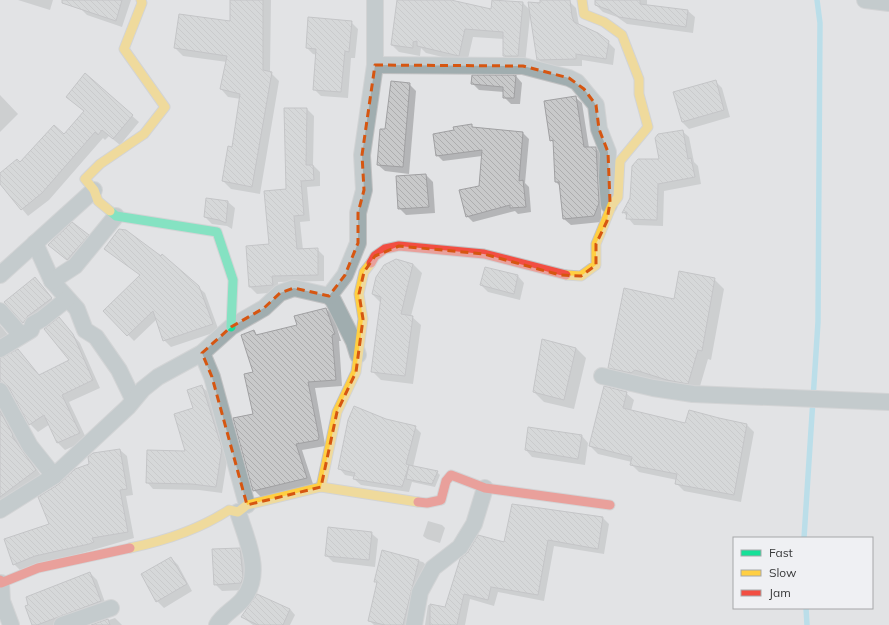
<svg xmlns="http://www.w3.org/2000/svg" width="889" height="625" font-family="Mulish,sans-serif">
	<defs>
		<pattern id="building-back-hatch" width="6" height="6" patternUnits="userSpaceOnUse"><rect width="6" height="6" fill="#c8c9ca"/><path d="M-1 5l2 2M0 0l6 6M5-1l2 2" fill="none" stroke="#adadae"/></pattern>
	</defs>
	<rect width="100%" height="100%" fill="#e2e3e5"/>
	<g fill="#0003">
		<polygon points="18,0 53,0 50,10"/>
		<polygon points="83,0 131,0 122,27 87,15 80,8"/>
		<polygon points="231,0 271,0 270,72 279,81 260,194 231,189 223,181 232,148 241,99 228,97 221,89 227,62 183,56 175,48 231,22"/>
		<polygon points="398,0 446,0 492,11 493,1 523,3 530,10 529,3 569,1 576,8 579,25 608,42 615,49 613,65 582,60 582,66 545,66 538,59 530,16 525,64 512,64 504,56 504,39 473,37 467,63 426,53 421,48 420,56 399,52 392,45"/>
		<polygon points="596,0 647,0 647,6 688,11 695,17 693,33 627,24 617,17 603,12 596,5"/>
		<polygon points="351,22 358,29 355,58 351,58 348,98 321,96 314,89 317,55 313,54 307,48"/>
		<polygon points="85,74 139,122 120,145 109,136 105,140 103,138 49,200 28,216 0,183 0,174 64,135 85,112 68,97"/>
		<polygon points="516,76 522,83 520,104 511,104 504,97 504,92 479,90 472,83"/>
		<polygon points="715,81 722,88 730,117 689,129 682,122 674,93"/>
		<polygon points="409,84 416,91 409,174 385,171 378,165 386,130"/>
		<polygon points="0,95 18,114 0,132"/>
		<polygon points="575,97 582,103 589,148 595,148 602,154 601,222 571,225 564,219 561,187 556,182 554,143 551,140"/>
		<polygon points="285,109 307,109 314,116 313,165 320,172 320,186 307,187 310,221 300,222 303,250 317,249 324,256 324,281 278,282 279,292 257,294 250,287 270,245 287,190"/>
		<polygon points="471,125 474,128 523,133 529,139 525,183 529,187 531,212 518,214 515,211 473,222 467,216 479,186 482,156 443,161 437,155 455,131"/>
		<polygon points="682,131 689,137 694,162 698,166 701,184 664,191 663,226 634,225 624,213 631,198"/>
		<polygon points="426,175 433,182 435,213 406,215 399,208"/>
		<polygon points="207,199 228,202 235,208 232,229 227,226 212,224 205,217"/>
		<polygon points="88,235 94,242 74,266 49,245"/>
		<polygon points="106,249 198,287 205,293 219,331 171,347 164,340 157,319 134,341 105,311 141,276"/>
		<polygon points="396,260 413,264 422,273 411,316 421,325 413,384 381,380 372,371 381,303 373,295 377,278 385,266"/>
		<polygon points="518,276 524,283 520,300 488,292 481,285"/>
		<polygon points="35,278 58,306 30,329 5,303"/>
		<polygon points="714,279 724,289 711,360 708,359 698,393 619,377 609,367 675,300"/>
		<polygon points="326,309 333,315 341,341 339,341 342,386 315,388 325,444 325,446 302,450 313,484 261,497 254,490 254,331 258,336 298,326"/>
		<polygon points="59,319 80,343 100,388 69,402 87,440 65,450 58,443 50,424 38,432 30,424 11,390 4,390 0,393 0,358 18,350 40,376 71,360"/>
		<polygon points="0,325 14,342 0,352"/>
		<polygon points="543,340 576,348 586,358 574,409 544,402 534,392"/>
		<polygon points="201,386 208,392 228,455 222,493 199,490 153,489 147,482 186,452 194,409"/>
		<polygon points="626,393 634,400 631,411 686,425 719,419 746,424 754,432 741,502 684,491 676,483 677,480 639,472 631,464 632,462 598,454 590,446"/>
		<polygon points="0,406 20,443 19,444 43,478 0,510"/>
		<polygon points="386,420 415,427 421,433 413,467 437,472 440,475 435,487 412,482 409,492 361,485 354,479 355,477 345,475 339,468"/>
		<polygon points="582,436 588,443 585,465 532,457 526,450"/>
		<polygon points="120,450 127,456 133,495 126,496 134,538 21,571 14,564 50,525 90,464"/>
		<polygon points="603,518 609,524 604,554 554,546 544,601 498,592 494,606 470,599 465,625 425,625 428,605 446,608 505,543"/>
		<polygon points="428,521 442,525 445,528 440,543 427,539 423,536"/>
		<polygon points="371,533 378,539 375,567 333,562 326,555"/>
		<polygon points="239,549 246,556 247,590 222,591 215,584"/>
		<polygon points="382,552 423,562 430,569 412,625 374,625 369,620 378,584 375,581"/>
		<polygon points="171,558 178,565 192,591 164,608 157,601"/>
		<polygon points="90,573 97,580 107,608 63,625 33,625"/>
		<polygon points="290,609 295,615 290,625 253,625 242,617"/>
		<polygon points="115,618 122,625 94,625"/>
	</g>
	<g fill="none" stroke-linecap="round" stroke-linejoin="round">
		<g stroke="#8dd8ee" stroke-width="5.5">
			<polyline points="804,538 818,322 820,23 817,0"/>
			<polyline points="806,608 807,625"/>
		</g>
	</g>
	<g fill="url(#building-back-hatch)" stroke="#a0a0a2">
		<polygon points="62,0 122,0 116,21 62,3"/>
		<polygon points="230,0 263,0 263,70 272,72 252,187 222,181 228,146 232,147 240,94 220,89 227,56 174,48 179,14 230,21"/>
		<polygon points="397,0 451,0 491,9 492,0 523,2 518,56 503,56 503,32 465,29 459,56 417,46 417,41 413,42 413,48 391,45"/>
		<polygon points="540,0 570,0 572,16 574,22 598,33 609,41 606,59 576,54 576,59 537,60 528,2 540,3"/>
		<polygon points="595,0 640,0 640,4 688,10 686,27 619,17 609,10 595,5"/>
		<polygon points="308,17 352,21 349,52 345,51 341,92 313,90 316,49 306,48"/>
		<polygon points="85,73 133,115 113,139 102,130 98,135 95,132 42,193 21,210 0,184 0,173 17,159 20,162 54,125 64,134 84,111 66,97"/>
		<polygon points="472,75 516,75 514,98 503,98 503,87 471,84"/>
		<polygon points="716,80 724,110 682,122 673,92"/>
		<polygon points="391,81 410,83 403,167 377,165 380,129 385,129"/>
		<polygon points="576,96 584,147 596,147 599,203 594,216 563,219 559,182 555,182 553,140 550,141 544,101"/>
		<polygon points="284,108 307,108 306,165 313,165 314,180 301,181 304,215 294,216 297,249 318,248 318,275 272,276 273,285 249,287 246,246 269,244 264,191 286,189"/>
		<polygon points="472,124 472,127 523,132 519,181 523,180 526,207 510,208 510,205 466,217 459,190 479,186 482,150 436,156 433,134 454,130 453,127"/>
		<polygon points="683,130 688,159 691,158 695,177 658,184 657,220 626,219 627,212 622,213 630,198 632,166 638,159 659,159 655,138 658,134"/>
		<polygon points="426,174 429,207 398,209 396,176"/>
		<polygon points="206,198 228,201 226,223 219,220 204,217"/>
		<polygon points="72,222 89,235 67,260 48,245"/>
		<polygon points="119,229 126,230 161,256 162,254 199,286 213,324 163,341 153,311 127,336 103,311 140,275 104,249"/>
		<polygon points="396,259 413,264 401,314 413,316 405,376 371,372 381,297 372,294 376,277 384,265"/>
		<polygon points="485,267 518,275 514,294 480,285"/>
		<polygon points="679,271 715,278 702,351 698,350 688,384 667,380 635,370 631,373 608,368 624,288 674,299"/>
		<polygon points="35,277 52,298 28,316 23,323 4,302"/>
		<polygon points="326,308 335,334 332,335 336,380 308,382 319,437 318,440 296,444 307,478 253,491 233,418 253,414 244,374 253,372 241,335 254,330 256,335 297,325 294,316"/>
		<polygon points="59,317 73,334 93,380 62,395 80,433 57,443 44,415 29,425 8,386 0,382 0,358 18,349 39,375 69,360 44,329"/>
		<polygon points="542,339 576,348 564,400 533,392"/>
		<polygon points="202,385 222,448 216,487 192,484 146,483 147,450 185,451 174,414 193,408 187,390"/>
		<polygon points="604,386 627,392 623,408 685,423 689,410 719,418 747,424 734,495 675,484 677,474 630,465 632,457 589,446"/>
		<polygon points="354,406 386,419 416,426 406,464 409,465 402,487 353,479 355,473 338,469 348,420"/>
		<polygon points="0,411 13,435 12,436 36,470 0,497"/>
		<polygon points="528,427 582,435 578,459 525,450"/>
		<polygon points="120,449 127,489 120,490 128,532 92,538 94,542 89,544 35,556 13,565 4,539 49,524 38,497 59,484 75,469 89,464 88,457 93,453"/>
		<polygon points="409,465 438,471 432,484 406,479"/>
		<polygon points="512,504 603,517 598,549 548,540 538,595 491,587 488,600 464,594 457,625 430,625 430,604 445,607 460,559 468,552 478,535 504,542"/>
		<polygon points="328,527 372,532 369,560 325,556"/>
		<polygon points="240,548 243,577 241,583 214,585 212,549"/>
		<polygon points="382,550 419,560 403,625 385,625 368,621 377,582 374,582"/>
		<polygon points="171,557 187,584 156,602 141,574"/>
		<polygon points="90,572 101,601 37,625 32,625 25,606 28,605 26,597"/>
		<polygon points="257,594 290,609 283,625 258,625 241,617"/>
		<polygon points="108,619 110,625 91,625"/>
	</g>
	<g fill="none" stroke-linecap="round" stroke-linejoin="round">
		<g stroke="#c1c1c2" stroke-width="18">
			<g id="street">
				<polyline points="865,0 889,3"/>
				<polyline points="375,65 523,66 569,78 577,82 596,105 599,129 608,152 607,178 609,205"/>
				<polyline points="35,243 52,281 77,309 85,330 96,337 119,370 133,399"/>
				<polyline points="0,275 94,190"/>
				<polyline points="52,281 75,266 116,216"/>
				<polyline points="0,311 21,335"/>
				<polyline points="0,349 31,330 33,324 42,319 67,299"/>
				<polyline points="202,353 212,377 247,505"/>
				<polyline points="358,355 354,342 333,300 329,296 345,275 358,243 358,213 364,190 362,155 375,65 375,0"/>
				<polyline points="602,376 653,388 693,394 889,402"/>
				<polyline points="0,391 30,446 54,476"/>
				<polyline points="0,510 54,476 128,407 143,389 158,377 202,353 231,327 264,308 280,293 294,288 329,296"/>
				<polyline points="1,583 2,601 11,625"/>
				<polyline points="62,625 111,608"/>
				<path d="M217 625C223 614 235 609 243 599 264 573 246 539 238 512"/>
				<polyline points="414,625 420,592 433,568 460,547 474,524 485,488"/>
			</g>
		</g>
		<g stroke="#c1c1c2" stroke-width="11">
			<polyline id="fast" points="110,211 116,216 217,232 233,280 231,327"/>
		</g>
		<g stroke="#c1c1c2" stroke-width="11">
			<g id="slow">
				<polyline points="110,211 98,201 94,190 85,179 100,164 144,134 165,107 124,49 142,3 141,0"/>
				<polyline points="566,275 581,276 596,265 596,244 612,205 618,197 620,161 648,127 639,94 639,79 622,35 604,22 584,14 582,0"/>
				<polyline points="321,487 337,412 356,372 363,319 359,294 364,272 371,263"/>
				<path d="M130 548C164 541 200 529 229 510L238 512 247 505 321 487 418 502"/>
			</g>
		</g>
		<g stroke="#c1c1c2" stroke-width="11">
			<g id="jam">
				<polyline points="371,263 375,256 385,249 399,246 484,254 566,275"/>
				<polyline points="418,502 427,503 441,500 446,481 451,475 485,488 610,505"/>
				<polyline points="0,580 1,583 38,568 130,548"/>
			</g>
		</g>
		<use href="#street" stroke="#a0adaf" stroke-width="16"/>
		<use href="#fast" stroke="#16e098" stroke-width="9"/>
		<use href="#slow" stroke="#ffcf43" stroke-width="9"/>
		<use href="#jam" stroke="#f24e42" stroke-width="9"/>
	</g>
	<path d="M0 0H889V625H0ZM375 65 523 66 569 78 584 89 596 105 599 129 608 152 610 202 607 221 596 244V265L581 276 560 275 484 254 399 246 375 256 364 272 359 294 363 319 356 372 337 412 321 487 247 505 212 377 202 353 231 327 264 308 280 293 294 288 329 296 345 275 358 243V213L364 190 362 155Z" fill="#e2e3e5" fill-opacity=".55" fill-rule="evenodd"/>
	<path fill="none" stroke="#d65611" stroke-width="3" stroke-dasharray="8 5" stroke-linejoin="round" d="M375 65 523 66 569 78 584 89 596 105 599 129 608 152 610 202 607 221 596 244V265L581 276 560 275 484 254 399 246 375 256 364 272 359 294 363 319 356 372 337 412 321 487 247 505 212 377 202 353 231 327 264 308 280 293 294 288 329 296 345 275 358 243V213L364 190 362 155Z"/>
	<rect x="733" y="537" width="140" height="72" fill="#eff0f3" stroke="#a6a7a9"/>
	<rect x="741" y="550" width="20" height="6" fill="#16e098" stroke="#a6a7a9"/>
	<text x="769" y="557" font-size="12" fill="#38393a">Fast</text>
	<rect x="741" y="570" width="20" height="6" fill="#ffcf43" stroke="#a6a7a9"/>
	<text x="769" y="577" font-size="12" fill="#38393a">Slow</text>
	<rect x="741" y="590" width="20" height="6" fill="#f24e42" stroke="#a6a7a9"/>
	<text x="769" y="597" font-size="12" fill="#38393a">Jam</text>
</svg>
